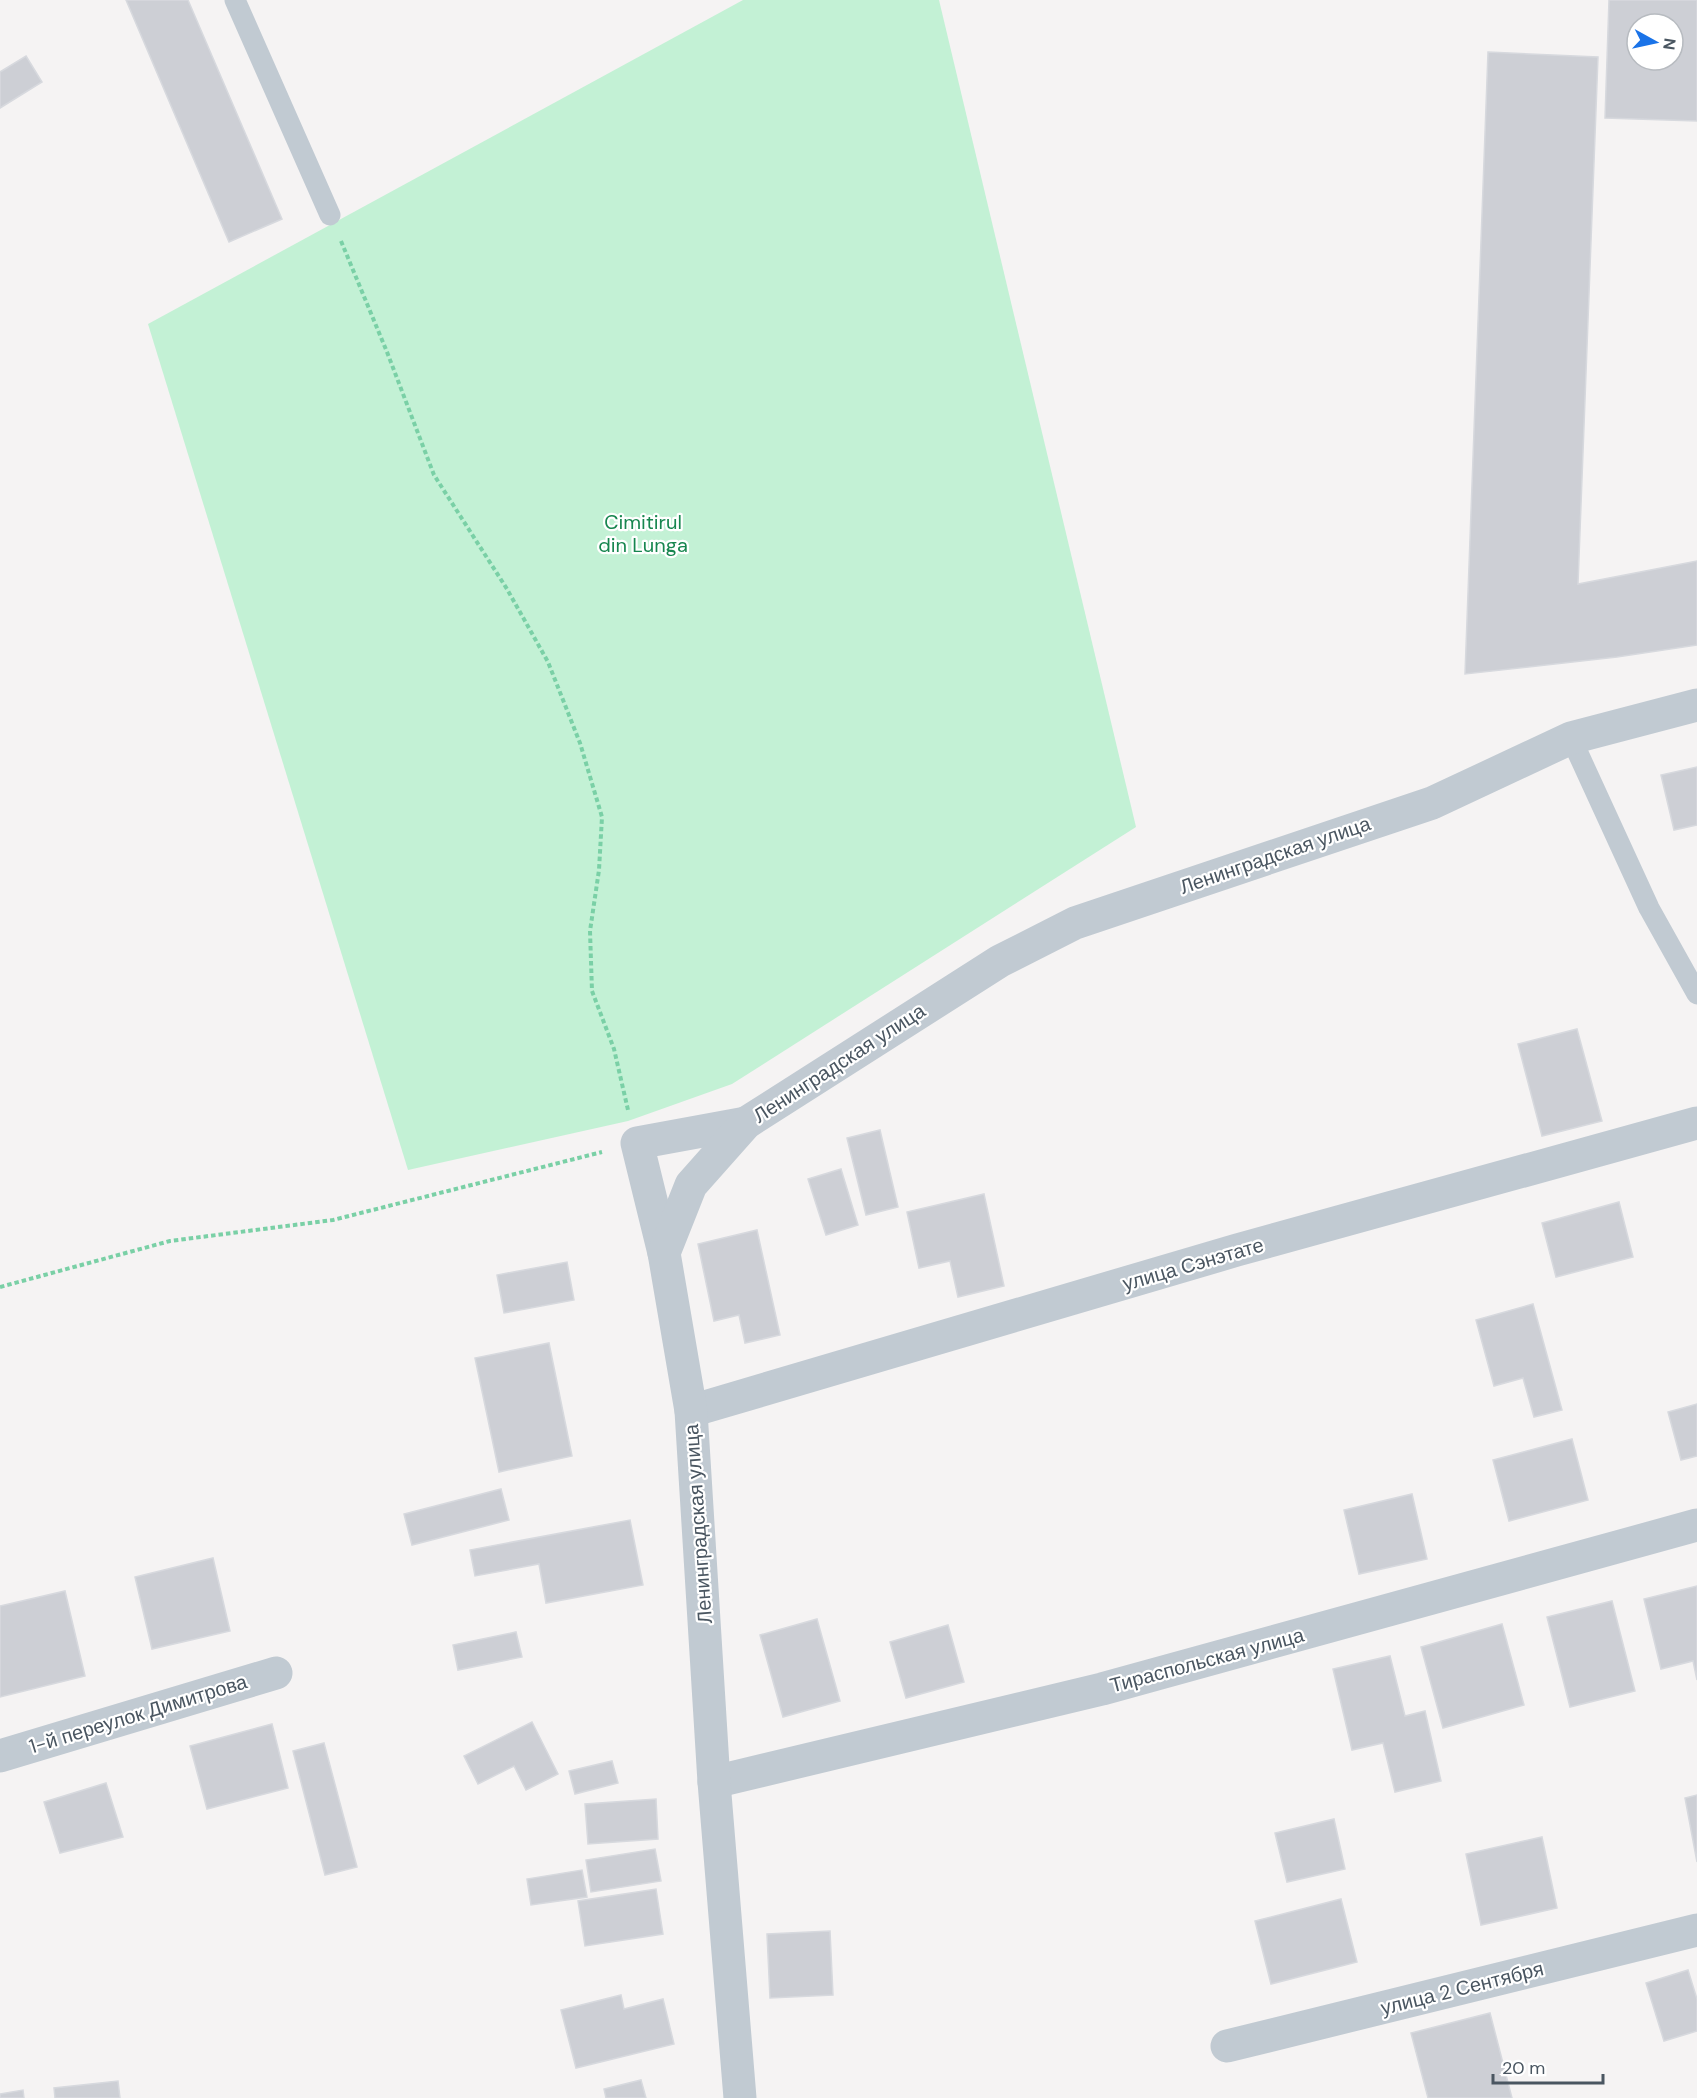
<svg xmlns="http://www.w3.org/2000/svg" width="1697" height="2098" font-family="'DM Sans',sans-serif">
	<rect width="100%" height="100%" fill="#f5f3f3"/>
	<polygon fill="#c3f1d5" points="743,0 939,0 1136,827 732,1084 628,1121 408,1170 148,324"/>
	<g fill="#cdcfd5" stroke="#d7d9de" stroke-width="1.5" fill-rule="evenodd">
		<polygon points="126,0 188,0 282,219 229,242"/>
		<path d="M1609 0H1697V121L1605 118ZM1637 24H1673V60H1637Z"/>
		<polygon points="1488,52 1598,57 1578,584 1697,561 1697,645 1617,657 1465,674"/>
		<polygon points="26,56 42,82 0,108 0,72"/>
		<polygon points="1697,767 1697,825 1674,830 1661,775"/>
		<polygon points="1577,1029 1602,1121 1542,1136 1518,1044"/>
		<polygon points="880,1130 898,1207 866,1215 847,1138"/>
		<polygon points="841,1169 858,1225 826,1235 808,1179"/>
		<polygon points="984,1194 1004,1286 958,1297 950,1261 919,1268 907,1212"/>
		<polygon points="1619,1202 1633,1257 1556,1277 1542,1223"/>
		<polygon points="757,1230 780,1335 745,1343 739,1315 714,1321 698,1244"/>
		<polygon points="567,1262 574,1300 504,1313 497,1275"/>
		<polygon points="1533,1304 1562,1410 1534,1417 1523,1378 1494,1386 1476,1320"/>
		<polygon points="549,1343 572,1456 499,1472 475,1358"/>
		<polygon points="1697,1404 1697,1456 1681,1460 1668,1412"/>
		<polygon points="1572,1439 1588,1500 1509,1521 1493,1460"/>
		<polygon points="501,1489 509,1520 412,1545 404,1514"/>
		<polygon points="1412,1494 1427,1559 1359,1574 1344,1510"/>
		<polygon points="630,1520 643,1585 546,1603 539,1564 475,1576 470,1550"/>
		<polygon points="213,1558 230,1631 152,1649 135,1577"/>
		<polygon points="1697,1586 1697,1680 1693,1661 1661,1669 1644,1599"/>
		<polygon points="65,1591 85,1676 0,1697 0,1606"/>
		<polygon points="1612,1601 1635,1691 1570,1707 1547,1617"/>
		<polygon points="817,1619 840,1701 783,1717 760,1635"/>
		<polygon points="1502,1624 1524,1705 1443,1728 1421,1647"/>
		<polygon points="948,1625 964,1682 906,1698 890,1642"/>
		<polygon points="516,1632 522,1657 458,1670 453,1645"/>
		<polygon points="1390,1656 1405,1716 1425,1711 1441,1781 1395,1792 1383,1743 1352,1750 1333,1669"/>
		<polygon points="532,1722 558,1774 526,1790 514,1766 478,1784 464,1756"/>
		<polygon points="272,1724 288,1788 207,1809 190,1746"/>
		<polygon points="324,1743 357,1867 325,1875 293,1751"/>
		<polygon points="612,1761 618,1783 575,1794 569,1771"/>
		<polygon points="106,1783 123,1837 60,1853 44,1802"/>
		<polygon points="1697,1795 1697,1862 1685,1798"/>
		<polygon points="656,1799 658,1839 588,1844 585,1804"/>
		<polygon points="1334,1819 1345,1869 1287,1882 1275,1833"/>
		<polygon points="1542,1837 1557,1908 1481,1925 1466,1854"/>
		<polygon points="655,1849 661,1881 591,1892 586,1860"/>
		<polygon points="582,1870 587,1897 531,1905 527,1879"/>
		<polygon points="656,1889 663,1934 585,1946 578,1901"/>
		<polygon points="1341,1899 1357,1962 1271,1984 1255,1921"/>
		<polygon points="830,1931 833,1995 770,1998 767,1934"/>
		<polygon points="1688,1970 1697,1999 1697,2031 1664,2041 1646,1983"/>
		<polygon points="621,1995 624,2009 663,1999 674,2044 576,2068 561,2010"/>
		<polygon points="1490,2013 1512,2098 1428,2098 1411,2033"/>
		<polygon points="641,2080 646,2098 606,2098 604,2089"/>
		<polygon points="118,2081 120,2098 55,2098 54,2088"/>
		<polygon points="23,2090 24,2098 0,2098 0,2094"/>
	</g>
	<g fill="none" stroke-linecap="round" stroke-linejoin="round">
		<g stroke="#7ad0a6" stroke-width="4" stroke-dasharray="4.5 3" stroke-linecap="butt">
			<polyline points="341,241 387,352 434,475 507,589 548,662 580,743 602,817 599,870 590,931 592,991 614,1049 628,1110"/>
			<polyline points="0,1287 170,1241 333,1220 602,1152"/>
		</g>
		<g stroke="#c1cad2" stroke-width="21">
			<polyline points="235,0 330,215"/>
			<polyline points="1571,738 1649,908 1697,994"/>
		</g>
		<g stroke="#c1cad2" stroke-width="33">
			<polyline points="664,1253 637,1143 746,1123"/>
			<polyline points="691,1411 1237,1250 1697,1123"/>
			<polyline points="0,1756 276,1673"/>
			<polyline points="714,1782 1102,1689 1697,1525"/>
			<polyline points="1227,2046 1697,1930"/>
			<polyline points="740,2098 714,1782 691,1411 664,1253 691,1185 746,1123 1000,961 1075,923 1432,803 1571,738 1697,705"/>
		</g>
	</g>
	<g text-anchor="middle" stroke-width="4.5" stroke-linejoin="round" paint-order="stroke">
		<g font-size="20" fill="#17864f" stroke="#fff">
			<text x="643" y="529">Cimitirul<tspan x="643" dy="23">din Lunga</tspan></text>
		</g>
		<g font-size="20" fill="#4a5661" stroke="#fff">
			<text transform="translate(1275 855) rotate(-19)" y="7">Ленинградская улица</text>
			<text transform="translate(839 1063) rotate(-33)" y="7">Ленинградская улица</text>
			<text transform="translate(1193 1264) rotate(-16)" y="7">улица Сэнэтате</text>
			<text transform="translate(698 1524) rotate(-94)" y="7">Ленинградская улица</text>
			<text transform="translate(1207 1660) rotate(-15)" y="7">Тираспольская улица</text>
			<text transform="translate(138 1714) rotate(-17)" y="7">1-й переулок Димитрова</text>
			<text transform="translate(1462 1988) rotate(-14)" y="7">улица 2 Сентября</text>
		</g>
	</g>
	<g transform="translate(1655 42) rotate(98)"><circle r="28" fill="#ffffff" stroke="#b7bbc0" stroke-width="1.5"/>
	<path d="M0-4.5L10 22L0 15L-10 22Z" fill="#1a73e8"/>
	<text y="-9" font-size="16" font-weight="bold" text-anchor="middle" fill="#4a5661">N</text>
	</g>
	<path d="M1493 2074v9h110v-9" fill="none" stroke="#4a5661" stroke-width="3"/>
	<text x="1502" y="2074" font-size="18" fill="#4a5661" stroke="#ffffff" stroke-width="4.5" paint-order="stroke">20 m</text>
</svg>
